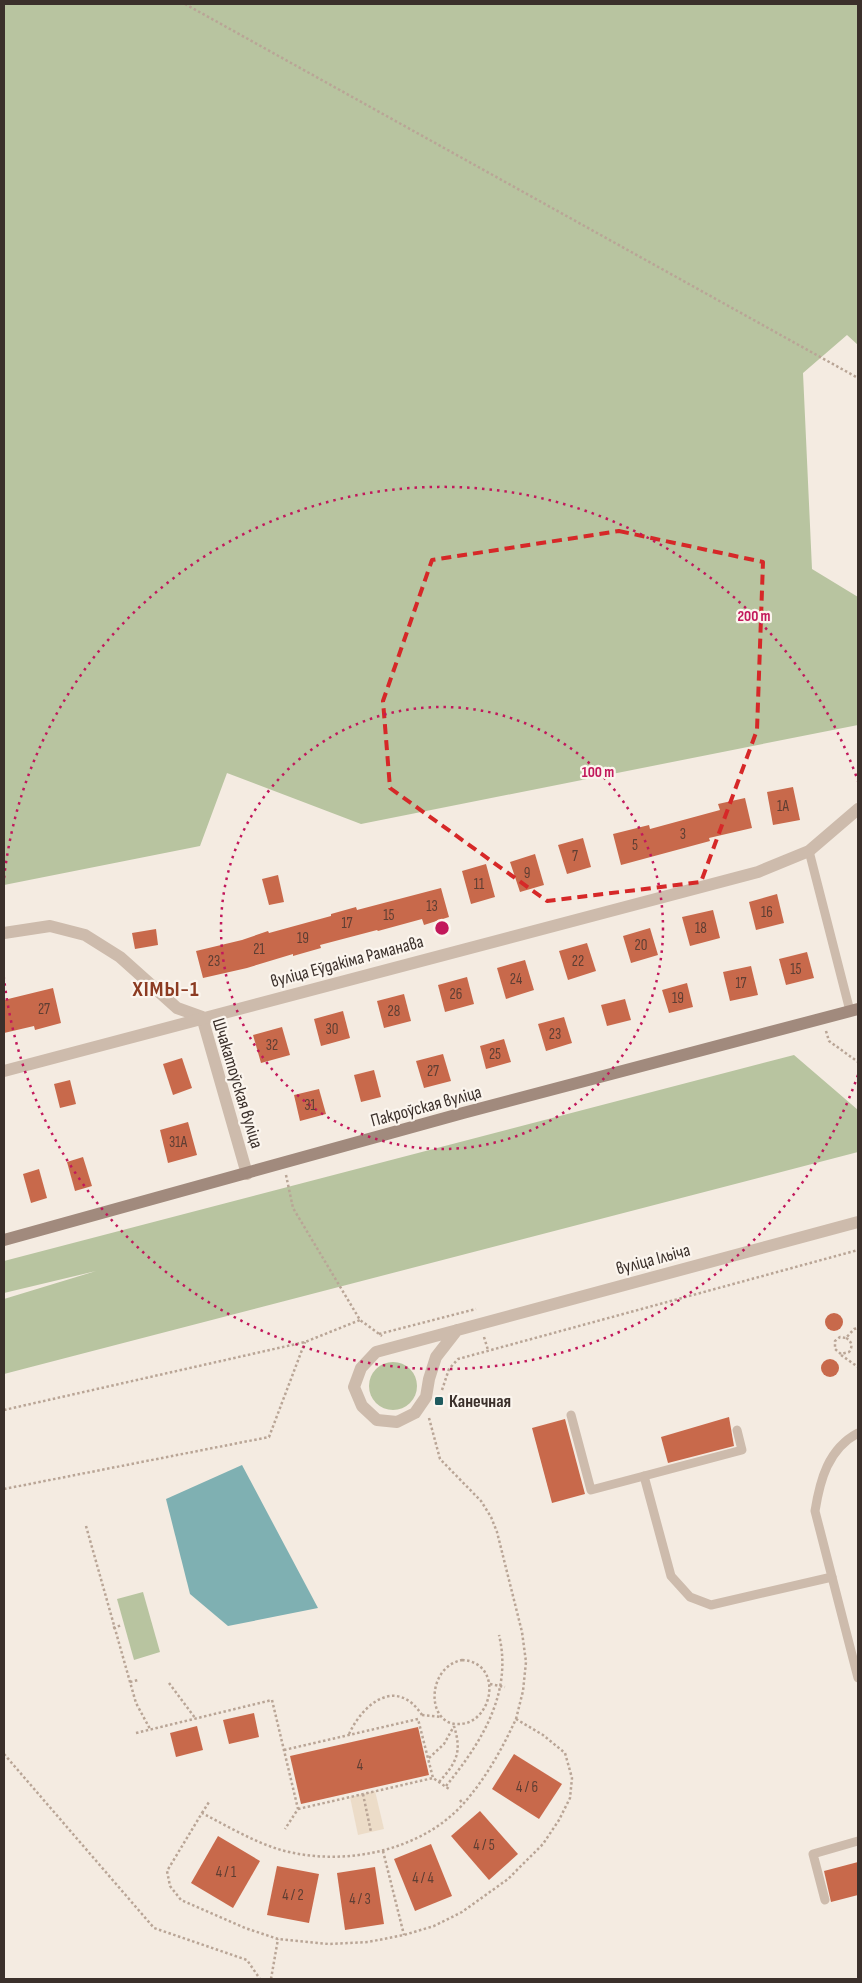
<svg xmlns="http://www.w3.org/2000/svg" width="862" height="1983" font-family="'Sofia Sans Condensed',sans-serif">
	<rect width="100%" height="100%" fill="#f4ebe1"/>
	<g fill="#b8c4a0">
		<polygon points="4,4 858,4 858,345 847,335 803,373 812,569 858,597 858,725 361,824 227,773 200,846 4,885"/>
		<polygon points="794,1055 858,1110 858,1152 4,1374 4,1299 96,1271 4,1293 4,1261"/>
		<circle cx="393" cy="1386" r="24"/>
		<polygon points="143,1592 160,1652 134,1660 117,1599"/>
	</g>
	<polygon fill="#ecdcc8" points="375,1791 384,1829 358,1835 350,1797"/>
	<polygon fill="#7fb0b2" points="242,1465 318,1608 228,1626 190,1594 166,1499"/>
	<g fill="#c8694b">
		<polygon points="793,787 800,820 773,825 767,792"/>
		<polygon points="745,798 752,828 709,838 710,841 621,865 613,834 649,825 650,829 720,810 718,804"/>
		<polygon points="583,838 591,867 567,874 558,845"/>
		<polygon points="535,854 544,885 520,892 510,862"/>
		<polygon points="486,864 495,897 471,904 462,871"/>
		<polygon points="278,875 284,902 269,905 262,879"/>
		<polygon points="441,888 449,917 424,925 422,919 378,931 377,930 320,945 321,948 293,956 293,954 247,968 203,978 196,951 242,940 268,931 269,933 331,916 331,914 356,907 357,910"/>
		<polygon points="777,894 784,923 756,930 749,902"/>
		<polygon points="713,910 720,938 690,946 682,917"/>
		<polygon points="650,928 658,955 631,963 623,936"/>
		<polygon points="156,929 158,945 135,949 132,933"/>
		<polygon points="587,943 596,971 568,980 559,951"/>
		<polygon points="807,952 814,978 786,985 779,959"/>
		<polygon points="525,960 534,990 506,999 497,968"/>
		<polygon points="751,966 758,995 730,1001 723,972"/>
		<polygon points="467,977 474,1004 445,1012 438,985"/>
		<polygon points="687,983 693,1007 669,1013 662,990"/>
		<polygon points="53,988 61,1023 35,1030 34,1026 4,1033 4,1000"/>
		<polygon points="404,994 411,1021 384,1028 377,1001"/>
		<polygon points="625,999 631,1020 607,1026 601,1005"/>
		<polygon points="343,1011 350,1038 321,1046 314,1019"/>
		<polygon points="564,1017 572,1043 546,1051 538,1024"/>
		<polygon points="282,1027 290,1055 261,1063 253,1035"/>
		<polygon points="504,1039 511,1062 486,1069 480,1046"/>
		<polygon points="443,1054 451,1081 424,1088 416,1061"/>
		<polygon points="182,1058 192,1088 173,1095 163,1064"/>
		<polygon points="374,1070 381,1097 361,1102 354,1075"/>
		<polygon points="70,1080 76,1104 60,1108 54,1084"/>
		<polygon points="319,1089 326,1114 300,1121 294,1095"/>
		<polygon points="188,1122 197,1155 168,1163 160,1130"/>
		<polygon points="83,1157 92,1186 75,1191 67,1162"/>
		<polygon points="39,1169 47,1198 31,1203 23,1174"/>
		<circle cx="834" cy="1322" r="9"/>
		<circle cx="830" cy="1368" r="9"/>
		<polygon points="729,1417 734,1446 668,1463 661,1437"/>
		<polygon points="565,1419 585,1494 552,1503 532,1428"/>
		<polygon points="254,1713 259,1737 229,1744 223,1720"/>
		<polygon points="197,1726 203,1750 176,1757 170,1733"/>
		<polygon points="418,1727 429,1775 301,1804 290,1756"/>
		<polygon points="514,1754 562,1784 539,1819 492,1789"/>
		<polygon points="480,1811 518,1854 489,1880 451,1836"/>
		<polygon points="218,1836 260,1861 233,1908 191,1883"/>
		<polygon points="431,1844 452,1896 415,1911 394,1859"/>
		<polygon points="858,1862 858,1895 831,1902 824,1871"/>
		<polygon points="277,1866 319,1874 309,1923 267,1915"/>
		<polygon points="375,1867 384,1924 345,1930 337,1873"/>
	</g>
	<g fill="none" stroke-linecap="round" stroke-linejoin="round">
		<g stroke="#b9a596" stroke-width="2.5" stroke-dasharray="2.5 2.5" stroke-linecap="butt">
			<polyline points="185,4 858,378"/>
			<polyline points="826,1031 829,1041 858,1062"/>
			<polyline points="286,1175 293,1208 360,1320 382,1336"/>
			<polyline points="379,1334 476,1309"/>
			<polyline points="484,1337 488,1350"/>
			<path d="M846 1338C852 1341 853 1347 849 1352L841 1354 835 1349V1341L840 1337 846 1338 854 1329 858 1328"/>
			<polyline points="841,1355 858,1367"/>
			<polyline points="442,1390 449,1369 458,1359 858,1250"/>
			<polyline points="4,1410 305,1342 360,1320"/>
			<polyline points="429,1418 440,1459 481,1501 491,1517 497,1532 522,1632 526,1662 523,1691 516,1719"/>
			<polyline points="4,1489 269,1437 305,1342"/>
			<polyline points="86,1526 130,1682 136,1703 150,1729"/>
			<polyline points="113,1628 122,1625"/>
			<path d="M462 1660C505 1662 493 1727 456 1724 426 1722 427 1667 462 1660Z"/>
			<polyline points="130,1682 138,1680"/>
			<polyline points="169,1683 195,1718"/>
			<polyline points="490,1684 505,1687"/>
			<polyline points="422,1715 442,1717"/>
			<path d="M516 1719 543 1735 565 1753 572 1778 570 1798 559 1820 543 1844 508 1879 462 1912 434 1926 404 1935 368 1942 329 1944 278 1939 245 1928 181 1900 170 1886 167 1871 202 1813C227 1826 254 1842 281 1850 342 1867 421 1852 464 1803 486 1778 502 1749 516 1719Z"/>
			<polyline points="136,1733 272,1700 298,1809 285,1829"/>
			<path d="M349 1734C364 1702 397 1677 422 1715"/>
			<polyline points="284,1750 418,1719 433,1778"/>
			<polyline points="4,1754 154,1928 247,1960 260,1979"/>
			<polyline points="429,1758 444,1744 454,1726"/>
			<path d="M439 1782C457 1762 462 1752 454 1726"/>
			<path d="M446 1786C481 1743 513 1693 499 1635"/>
			<polyline points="363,1794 371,1832"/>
			<polyline points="460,1800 463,1804"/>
			<polyline points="298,1809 433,1778 449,1789"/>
			<polyline points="202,1813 209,1802"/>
			<polyline points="383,1851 404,1935"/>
			<polyline points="271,1979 278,1939"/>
		</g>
		<g stroke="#cdbbac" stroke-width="9">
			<polyline points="809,851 850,1011"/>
			<polyline points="571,1415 591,1490 644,1476 671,1576 690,1597 711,1605 832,1577"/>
			<path d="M858 1433C828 1449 820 1480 815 1511L858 1678"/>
			<polyline points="644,1476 742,1450 737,1430"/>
			<polyline points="825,1900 813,1854 858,1841"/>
		</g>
		<g stroke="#cdbbac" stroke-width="12">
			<polyline points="4,933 50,926 85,935 120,957 177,1008 202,1017 247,1174"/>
			<polyline points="4,1071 758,872 809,851 858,809"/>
			<polyline points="457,1330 436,1357 429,1379 426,1397 415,1413 397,1422 377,1420 362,1406 354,1387 361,1368 376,1352 858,1222"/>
		</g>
		<polyline stroke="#a18a7d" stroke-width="12" points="4,1240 463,1113 858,1009"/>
	</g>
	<path fill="none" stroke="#d62828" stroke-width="4" stroke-dasharray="10 6" stroke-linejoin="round" d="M619 531 763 562 757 730 701 882 547 901 390 788 383 701 432 560Z"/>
	<g fill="none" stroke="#c2185b" stroke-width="2.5" stroke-dasharray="2.5 5">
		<circle cx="442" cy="928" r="221"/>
		<path d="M858 1075A441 441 0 0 1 4 978M4 878A441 441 0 0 1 858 781"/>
	</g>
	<rect fill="#1f5a5e" stroke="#fbf5ee" stroke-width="2" x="434" y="1396" width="10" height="10" rx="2.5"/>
	<g text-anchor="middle" stroke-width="4.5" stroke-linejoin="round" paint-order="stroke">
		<g font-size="15" fill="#5e3e33">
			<text x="783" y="811">1А</text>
			<text x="683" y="839">3</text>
			<text x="635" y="850">5</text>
			<text x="575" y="861">7</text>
			<text x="527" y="878">9</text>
			<text x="479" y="889">11</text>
			<text x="432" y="911">13</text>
			<text x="767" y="917">16</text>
			<text x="389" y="920">15</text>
			<text x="347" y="928">17</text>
			<text x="701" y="933">18</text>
			<text x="303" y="943">19</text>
			<text x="641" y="950">20</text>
			<text x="259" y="954">21</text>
			<text x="214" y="966">23</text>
			<text x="578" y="966">22</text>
			<text x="796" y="974">15</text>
			<text x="516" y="984">24</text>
			<text x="741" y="988">17</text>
			<text x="456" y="999">26</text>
			<text x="678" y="1003">19</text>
			<text x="44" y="1014">27</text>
			<text x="394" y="1016">28</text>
			<text x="332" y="1034">30</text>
			<text x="555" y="1039">23</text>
			<text x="272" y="1050">32</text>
			<text x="495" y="1059">25</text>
			<text x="433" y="1076">27</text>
			<text x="310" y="1110">31</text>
			<text x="178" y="1147">31А</text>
			<text x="360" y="1770">4</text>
			<text x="527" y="1792">4 / 6</text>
			<text x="484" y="1850">4 / 5</text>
			<text x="226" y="1877">4 / 1</text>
			<text x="423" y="1883">4 / 4</text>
			<text x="293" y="1900">4 / 2</text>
			<text x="360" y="1904">4 / 3</text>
		</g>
		<g font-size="18" fill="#3b302b" stroke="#fbf5ee">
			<text transform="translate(347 961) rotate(-15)" y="6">вуліца Еўдакіма Раманава</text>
			<text transform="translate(238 1083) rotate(73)" y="6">Шчакатоўская вуліца</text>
			<text transform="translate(426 1106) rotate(-15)" y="6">Пакроўская вуліца</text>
			<text transform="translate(653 1259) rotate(-15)" y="6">вуліца Ільіча</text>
		</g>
		<g font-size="18" font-weight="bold" fill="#3b302b" stroke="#fbf5ee" text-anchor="start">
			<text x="449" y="1407">Канечная</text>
		</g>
		<g font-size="22" font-weight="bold" letter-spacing="1" fill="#8c3b22" stroke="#fbf5ee">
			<text x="166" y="996">ХІМЫ-1</text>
		</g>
	</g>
	<circle cx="442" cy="928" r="8" fill="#c2185b" stroke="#fbf5ee" stroke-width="2.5"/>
	<g font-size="15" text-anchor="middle" font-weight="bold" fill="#c2185b" stroke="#fbf5ee" stroke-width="4.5" stroke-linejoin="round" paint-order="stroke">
		<text x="754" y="621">200 m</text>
		<text x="598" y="777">100 m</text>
	</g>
	<rect width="862" height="1983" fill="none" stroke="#3b302b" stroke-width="10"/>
</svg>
